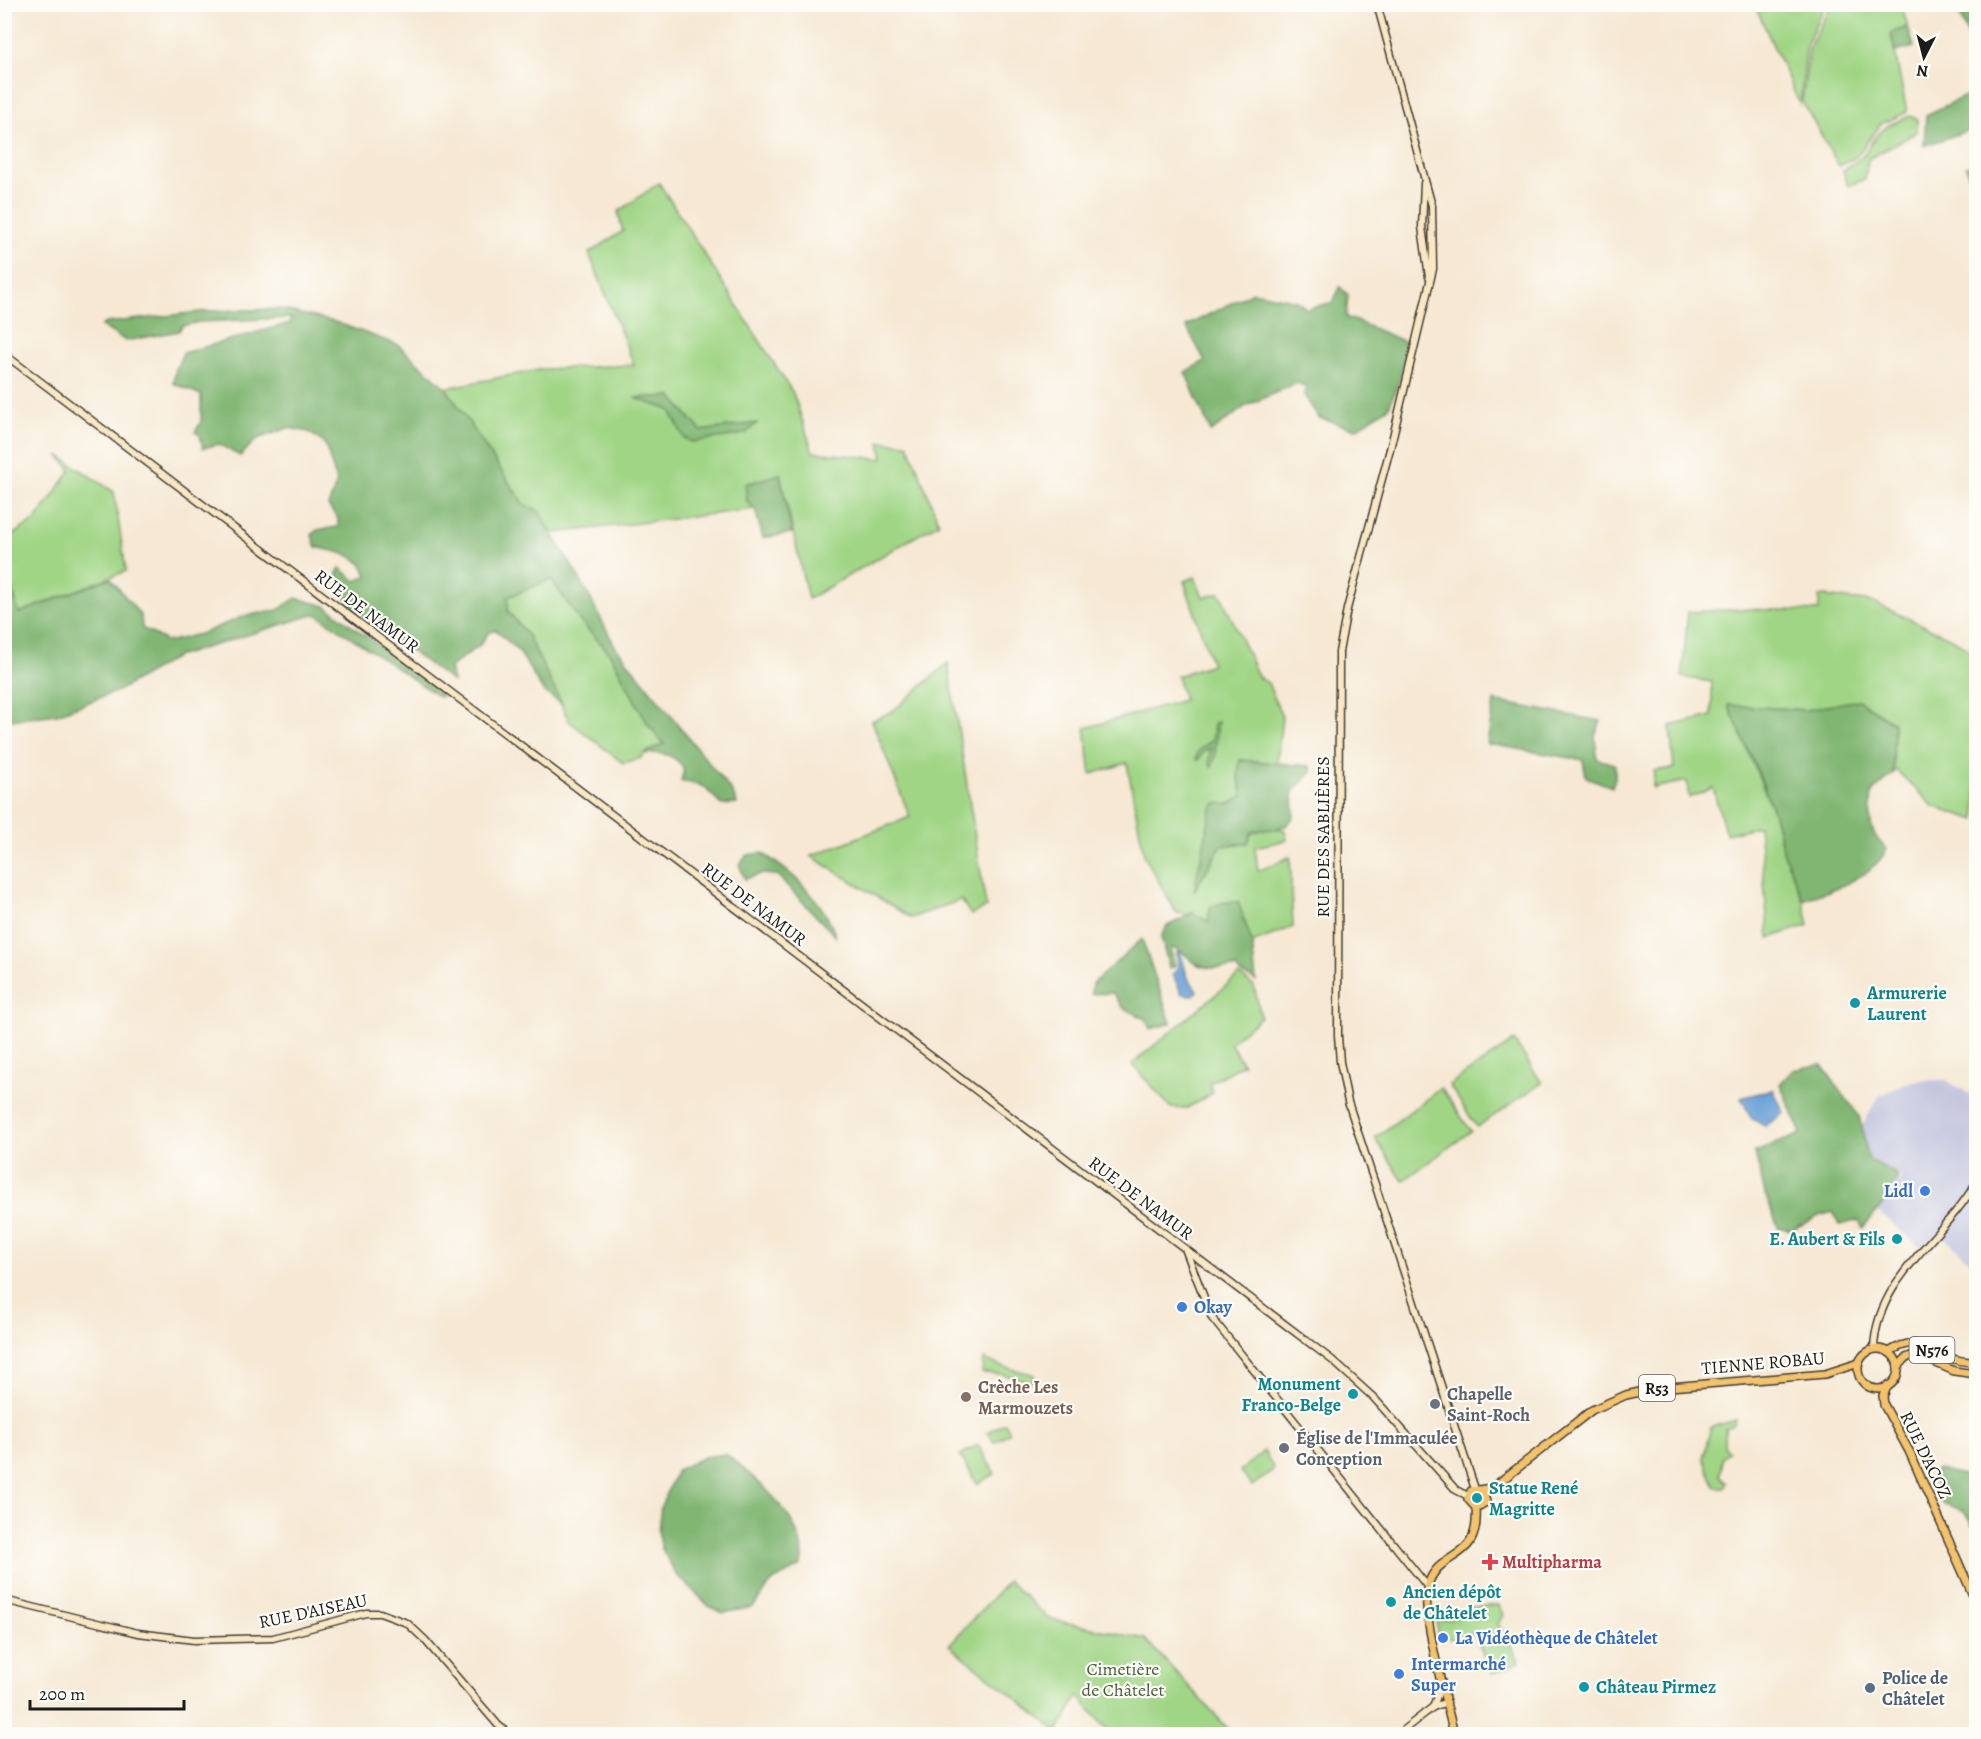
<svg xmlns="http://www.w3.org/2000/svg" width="1981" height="1739" font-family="Alegreya,serif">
	<rect width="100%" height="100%" fill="#fdfcf7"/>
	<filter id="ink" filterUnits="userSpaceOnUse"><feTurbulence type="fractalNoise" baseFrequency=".0167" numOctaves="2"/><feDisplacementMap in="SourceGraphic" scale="12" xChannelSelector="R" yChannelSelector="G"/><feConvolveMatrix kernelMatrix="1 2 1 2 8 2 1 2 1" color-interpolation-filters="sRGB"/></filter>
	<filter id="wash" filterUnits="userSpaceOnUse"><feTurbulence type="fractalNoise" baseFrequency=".008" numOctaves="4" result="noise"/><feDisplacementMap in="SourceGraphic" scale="24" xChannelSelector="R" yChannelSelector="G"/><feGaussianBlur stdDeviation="1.35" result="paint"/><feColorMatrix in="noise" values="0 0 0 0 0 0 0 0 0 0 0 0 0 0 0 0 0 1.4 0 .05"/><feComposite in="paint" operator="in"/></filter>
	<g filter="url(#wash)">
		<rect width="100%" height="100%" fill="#f6e8d3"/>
		<polygon fill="#c0c2dd" points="1944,1080 1968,1093 1976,1101 1976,1267 1941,1235 1928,1254 1877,1211 1901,1177 1870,1159 1861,1128 1879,1096 1912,1081"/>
		<g fill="#a0d585" stroke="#5e7850" stroke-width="1.5" fill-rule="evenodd">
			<polygon points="1755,5 1825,5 1807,44 1800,105"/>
			<polygon points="1831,5 1901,5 1908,27 1891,33 1907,112 1881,124 1856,157 1839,166 1802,101 1810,46"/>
			<polygon points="1910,116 1917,119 1917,132 1868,159 1865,179 1848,186 1843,170 1862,157 1876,136 1889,125"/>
			<path d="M659 183 793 393 813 452 883 459 880 442 908 444 939 523 808 599 780 474 755 509 556 533 551 531 539 511 524 505 446 388 543 369 634 365 589 253 623 231 618 212ZM671 396 701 431 756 423 684 438 670 410 637 398Z"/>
			<polygon points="58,455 114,492 126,571 19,613 5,566 4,540 36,520 71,470"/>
			<path d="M1195 577 1203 597 1220 593 1259 678 1268 683 1282 717 1277 763 1240 760 1238 775 1243 796 1229 804 1196 888 1221 846C1247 842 1252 824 1285 830L1287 840 1255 847 1258 871 1290 857 1293 927 1252 943 1238 902 1208 922 1193 913 1186 915 1176 912 1144 855 1127 763 1091 774 1085 728 1184 700 1177 676 1212 664 1184 581Z"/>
			<polygon points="551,579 580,621 609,652 647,723 664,744 643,754 641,758 623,763 569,721 528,636 508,611 508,597"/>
			<polygon points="1824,596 1872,602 1951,638 1976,655 1976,820 1933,806 1896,770 1893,774 1894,723 1858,701 1806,710 1729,705 1774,814 1784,854 1803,900 1809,925 1769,938 1759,826 1726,834 1713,788 1689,798 1687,781 1653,788 1654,771 1674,768 1670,726 1712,716 1712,682 1682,677 1688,612 1742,609 1819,611 1819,597"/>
			<polygon points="948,663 986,907 971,915 961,900 911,918 811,856 910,817 872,721 893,711"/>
			<polygon points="1239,975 1254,986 1261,1017 1230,1043 1243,1064 1209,1083 1213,1093 1187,1108 1171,1108 1132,1064"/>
			<polygon points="1514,1041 1542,1083 1477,1127 1449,1085"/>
			<polygon points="1441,1088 1471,1131 1403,1181 1375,1138"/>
			<polygon points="984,1359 1000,1366 1035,1375 1032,1382 1001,1374 982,1373"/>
			<polygon points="1736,1420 1733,1426 1725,1429 1724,1446 1729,1452 1722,1458 1720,1475 1727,1483 1724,1487 1715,1487 1703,1458 1711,1427"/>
			<polygon points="1005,1423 1010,1432 994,1442 988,1432"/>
			<polygon points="978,1445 995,1474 977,1484 960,1455"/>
			<polygon points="1264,1451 1274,1469 1252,1486 1240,1471"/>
			<polygon points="1008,1581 1049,1619 1145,1639 1233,1734 1111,1734 1078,1696 1058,1732 949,1645"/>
			<polygon points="1499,1605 1503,1615 1498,1624 1520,1662 1492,1674 1474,1634 1449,1639 1446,1635 1439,1637 1436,1621 1467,1616 1466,1608"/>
		</g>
		<g fill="#80b672" stroke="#4e6947" stroke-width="1.5">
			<polygon points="1955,5 1976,5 1976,54"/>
			<polygon points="1908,27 1914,47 1895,52 1891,33"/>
			<polygon points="1976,91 1976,128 1924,146 1926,115"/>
			<polygon points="1976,156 1976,206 1966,166 1972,165"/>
			<polygon points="1340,287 1348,295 1346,317 1406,342 1401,375 1389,407 1356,429 1319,418 1304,395 1306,386 1297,383 1246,406 1211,432 1185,372 1205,361 1186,326 1253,292 1297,301 1307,309 1333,302"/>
			<path d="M280 309 335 322 398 345 446 388 524 505 539 511 584 586 615 646 733 793 737 804 722 805 703 786 681 781 684 769C674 753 660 752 643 754L664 744 647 723 609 652 580 621 551 579 508 597V611L528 636 562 704 543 691 520 653 496 630 488 633 480 645 450 667 453 682 349 605 337 573 340 568 356 581 367 576C362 553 335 552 316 547L312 535 317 530 338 527V518L328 506 337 482 325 444 309 432 288 428 257 439 240 456 219 444 203 448 200 435 195 432 201 422V395L173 383 176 369 183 353 290 323 291 318 199 322 182 326 179 331 126 341 101 326 106 323 208 311Z"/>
			<polygon points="671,396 701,431 757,423 745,434 692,442 684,438 670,410 635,398"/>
			<polygon points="780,474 792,533 763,538 755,509 747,502 745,484"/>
			<polygon points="5,566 19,613 110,578 141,616 142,628 168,642 203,633 244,616 278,610 296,598 326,606 443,695 440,697 316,614 176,657 118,691 57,714 5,721 4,613 8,613"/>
			<path d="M1858 700 1894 723 1893 774 1872 792C1870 818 1866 831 1887 849 1873 878 1831 890 1803 900L1784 854 1774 814 1759 774 1728 705 1806 710Z"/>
			<polygon points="1494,701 1601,721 1595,735 1597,759 1615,764 1615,778 1612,787 1586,777 1583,760 1487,744"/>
			<polygon points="1218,722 1215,758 1211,767 1209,761 1211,748 1204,752 1198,760 1196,759 1198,751 1212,740 1214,723"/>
			<polygon points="1240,760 1310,766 1312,772 1293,791 1294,817 1287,825 1276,829 1252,831 1248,843 1221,846 1194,891 1211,810 1216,803 1229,804 1243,796 1238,775"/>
			<path d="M762 853C794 874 824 900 836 937L777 875 761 874 745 879 739 864 747 855Z"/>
			<path d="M1223 902H1238L1252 943 1256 981 1240 973 1236 968C1224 968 1208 970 1197 964 1188 960 1185 950 1173 948L1171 951 1175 966 1169 968 1161 937 1167 926 1193 913 1208 922 1210 907Z"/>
			<polygon points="1142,939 1171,1023 1150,1029 1146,1019 1123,1008 1113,993 1091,994 1092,984"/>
			<polygon points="1821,1064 1859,1116 1869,1160 1892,1171 1898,1177 1885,1201 1863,1228 1859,1220 1839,1225 1833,1212 1819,1216 1792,1230 1778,1227 1765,1194 1755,1152 1801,1134 1780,1084 1793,1070"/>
			<path d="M726 1454C757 1480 810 1521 801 1566L773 1581 753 1607 723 1613 710 1607 676 1574 662 1549 658 1531 661 1506 677 1470 704 1457Z"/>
			<polygon points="1938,1470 1976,1477 1976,1529 1963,1510 1941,1503 1932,1473"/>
		</g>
		<g fill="#689fd6" stroke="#425e79" stroke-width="1.5">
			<path d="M1177 952H1180C1183 959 1184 965 1186 973 1187 979 1194 984 1197 991L1193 995 1182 994 1173 975 1178 967Z"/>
			<polygon points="1773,1089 1784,1113 1765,1126 1752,1119 1741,1098"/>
		</g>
	</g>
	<g filter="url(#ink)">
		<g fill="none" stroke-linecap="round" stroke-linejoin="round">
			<g stroke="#3d3b37" stroke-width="9">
				<g id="secondary">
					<polyline points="1377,4 1432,206 1433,269 1390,449 1347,609 1339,652 1338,1036 1340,1062 1348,1102 1475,1489"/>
					<polyline points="1424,183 1422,227 1429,277"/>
					<polyline points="4,354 1332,1360 1374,1398 1456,1490 1468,1496"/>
					<polyline points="1186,1251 1212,1318 1427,1586"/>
					<path d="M1874 1349C1876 1278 1943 1239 1976 1183"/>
					<polyline points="4,1600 138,1633 194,1640 273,1638 366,1613 380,1613 407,1623 425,1640 498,1725 509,1734"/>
					<polyline points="1433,1707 1441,1685"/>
					<polyline points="1398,1734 1433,1707 1447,1702"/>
				</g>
			</g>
			<g stroke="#3d3b37" stroke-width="10">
				<g id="primary">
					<circle cx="1878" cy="1369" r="20"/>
					<path d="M1889 1352C1916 1335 1922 1348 1948 1357 1957 1361 1967 1362 1976 1362"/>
					<polyline points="1898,1367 1906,1358 1916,1354 1954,1371 1976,1374"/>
					<polyline points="1887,1387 1883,1396 1884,1405 1909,1451 1976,1602"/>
					<polyline points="1476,1508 1468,1499 1471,1491 1492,1488 1592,1410 1626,1395 1658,1388 1825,1374 1859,1363"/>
					<polyline points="1476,1508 1486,1502 1483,1490"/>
					<path d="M1454 1734C1447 1705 1420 1610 1428 1585 1440 1547 1480 1565 1476 1508"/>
				</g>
			</g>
			<use href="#secondary" stroke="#fae7c3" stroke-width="6"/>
			<use href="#primary" stroke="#f3c26a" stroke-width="7"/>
		</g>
	</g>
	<g fill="#0f9aa8" stroke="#fdfcf7" stroke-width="2">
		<circle cx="1855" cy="1003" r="6"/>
		<circle cx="1897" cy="1239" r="6"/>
		<circle cx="1353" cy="1394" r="6"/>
		<circle cx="1477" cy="1498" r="6"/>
		<circle cx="1391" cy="1602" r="6"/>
		<circle cx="1584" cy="1687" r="6"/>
	</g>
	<g fill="#3f7fe0" stroke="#fdfcf7" stroke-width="2">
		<circle cx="1925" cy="1191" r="6"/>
		<circle cx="1182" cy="1307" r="6"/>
		<circle cx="1443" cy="1638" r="6"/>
		<circle cx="1399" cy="1674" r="6"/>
	</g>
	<circle fill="#8d6e63" stroke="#fdfcf7" stroke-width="2" cx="966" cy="1397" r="6"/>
	<g fill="#6b7280" stroke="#fdfcf7" stroke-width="2">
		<circle cx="1435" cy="1404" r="6"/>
		<circle cx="1284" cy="1448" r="6"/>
	</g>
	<path fill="#e0444e" stroke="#fdfcf7" stroke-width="2" d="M1487 1553h6v6h6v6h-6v6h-6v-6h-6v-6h6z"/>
	<circle fill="#5c6f8a" stroke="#fdfcf7" stroke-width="2" cx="1870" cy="1688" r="6"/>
	<g text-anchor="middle" stroke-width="4.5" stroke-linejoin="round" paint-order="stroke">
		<g fill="#fdfcf7" stroke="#605f5e" stroke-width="1.5">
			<rect x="1909.5" y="1337" width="45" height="26" rx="4.5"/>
			<rect x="1639" y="1375" width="36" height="26" rx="4.5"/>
		</g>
		<g font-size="16" font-weight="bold" fill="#1c1c1c">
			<text x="1932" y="1356">N576</text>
			<text x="1657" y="1394">R53</text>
		</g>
		<g font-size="18" fill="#1c1c1c" stroke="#fdfcf7">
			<text transform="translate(367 611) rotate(37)" y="6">RUE DE NAMUR</text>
			<text transform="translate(1323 837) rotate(-90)" y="6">RUE DES SABLIÈRES</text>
			<text transform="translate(754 904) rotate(37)" y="6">RUE DE NAMUR</text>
			<text transform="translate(1141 1198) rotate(37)" y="6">RUE DE NAMUR</text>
			<text transform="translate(1763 1363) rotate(-5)" y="6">TIENNE ROBAU</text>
			<text transform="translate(1926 1455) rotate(64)" y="6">RUE D'ACOZ</text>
			<text transform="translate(313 1611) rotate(-12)" y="6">RUE D'AISEAU</text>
		</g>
		<g font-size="18" font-weight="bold" fill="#0d838f" stroke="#fdfcf7" text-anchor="start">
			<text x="1867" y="999">Armurerie<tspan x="1867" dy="21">Laurent</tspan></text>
			<text x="1885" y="1245" text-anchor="end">E. Aubert &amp; Fils</text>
			<text x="1341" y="1390" text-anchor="end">Monument<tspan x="1341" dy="21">Franco-Belge</tspan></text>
			<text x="1489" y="1494">Statue René<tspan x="1489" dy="21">Magritte</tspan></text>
			<text x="1403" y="1598">Ancien dépôt<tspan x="1403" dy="21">de Châtelet</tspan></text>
			<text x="1596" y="1693">Château Pirmez</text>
		</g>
		<g font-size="18" font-weight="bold" fill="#366cbe" stroke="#fdfcf7" text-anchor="start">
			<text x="1913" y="1197" text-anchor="end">Lidl</text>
			<text x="1194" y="1313">Okay</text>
			<text x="1455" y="1644">La Vidéothèque de Châtelet</text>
			<text x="1411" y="1670">Intermarché<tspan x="1411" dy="21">Super</tspan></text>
		</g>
		<g font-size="18" font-weight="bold" fill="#785e54" stroke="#fdfcf7" text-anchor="start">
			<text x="978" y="1393">Crèche Les<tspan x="978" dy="21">Marmouzets</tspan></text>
		</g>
		<g font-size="18" font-weight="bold" fill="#5b616d" stroke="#fdfcf7" text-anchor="start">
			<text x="1447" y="1400">Chapelle<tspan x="1447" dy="21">Saint-Roch</tspan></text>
			<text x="1296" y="1444">Église de l'Immaculée<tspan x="1296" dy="21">Conception</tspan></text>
		</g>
		<g font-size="18" font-weight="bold" fill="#be3a42" stroke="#fdfcf7" text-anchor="start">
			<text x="1502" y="1568">Multipharma</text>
		</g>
		<g font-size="18" fill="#4a5d41" stroke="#fdfcf7">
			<text x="1123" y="1675">Cimetière<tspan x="1123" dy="21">de Châtelet</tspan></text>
		</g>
		<g font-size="18" font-weight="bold" fill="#4e5e75" stroke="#fdfcf7" text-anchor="start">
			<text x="1882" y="1684">Police de<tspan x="1882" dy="21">Châtelet</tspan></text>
		</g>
	</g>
	<rect width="1981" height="1739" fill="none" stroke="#fdfcf7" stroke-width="24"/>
	<g transform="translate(1924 57) rotate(186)" stroke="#fdfcf7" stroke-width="4.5" paint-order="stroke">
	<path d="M0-4.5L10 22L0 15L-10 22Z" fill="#1c1c1c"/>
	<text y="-9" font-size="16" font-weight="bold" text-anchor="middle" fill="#1c1c1c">N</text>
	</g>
	<path d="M30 1700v9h154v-9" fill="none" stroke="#1c1c1c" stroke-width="3"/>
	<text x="39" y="1700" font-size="18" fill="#1c1c1c" stroke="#fdfcf7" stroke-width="4.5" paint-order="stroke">200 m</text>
</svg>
